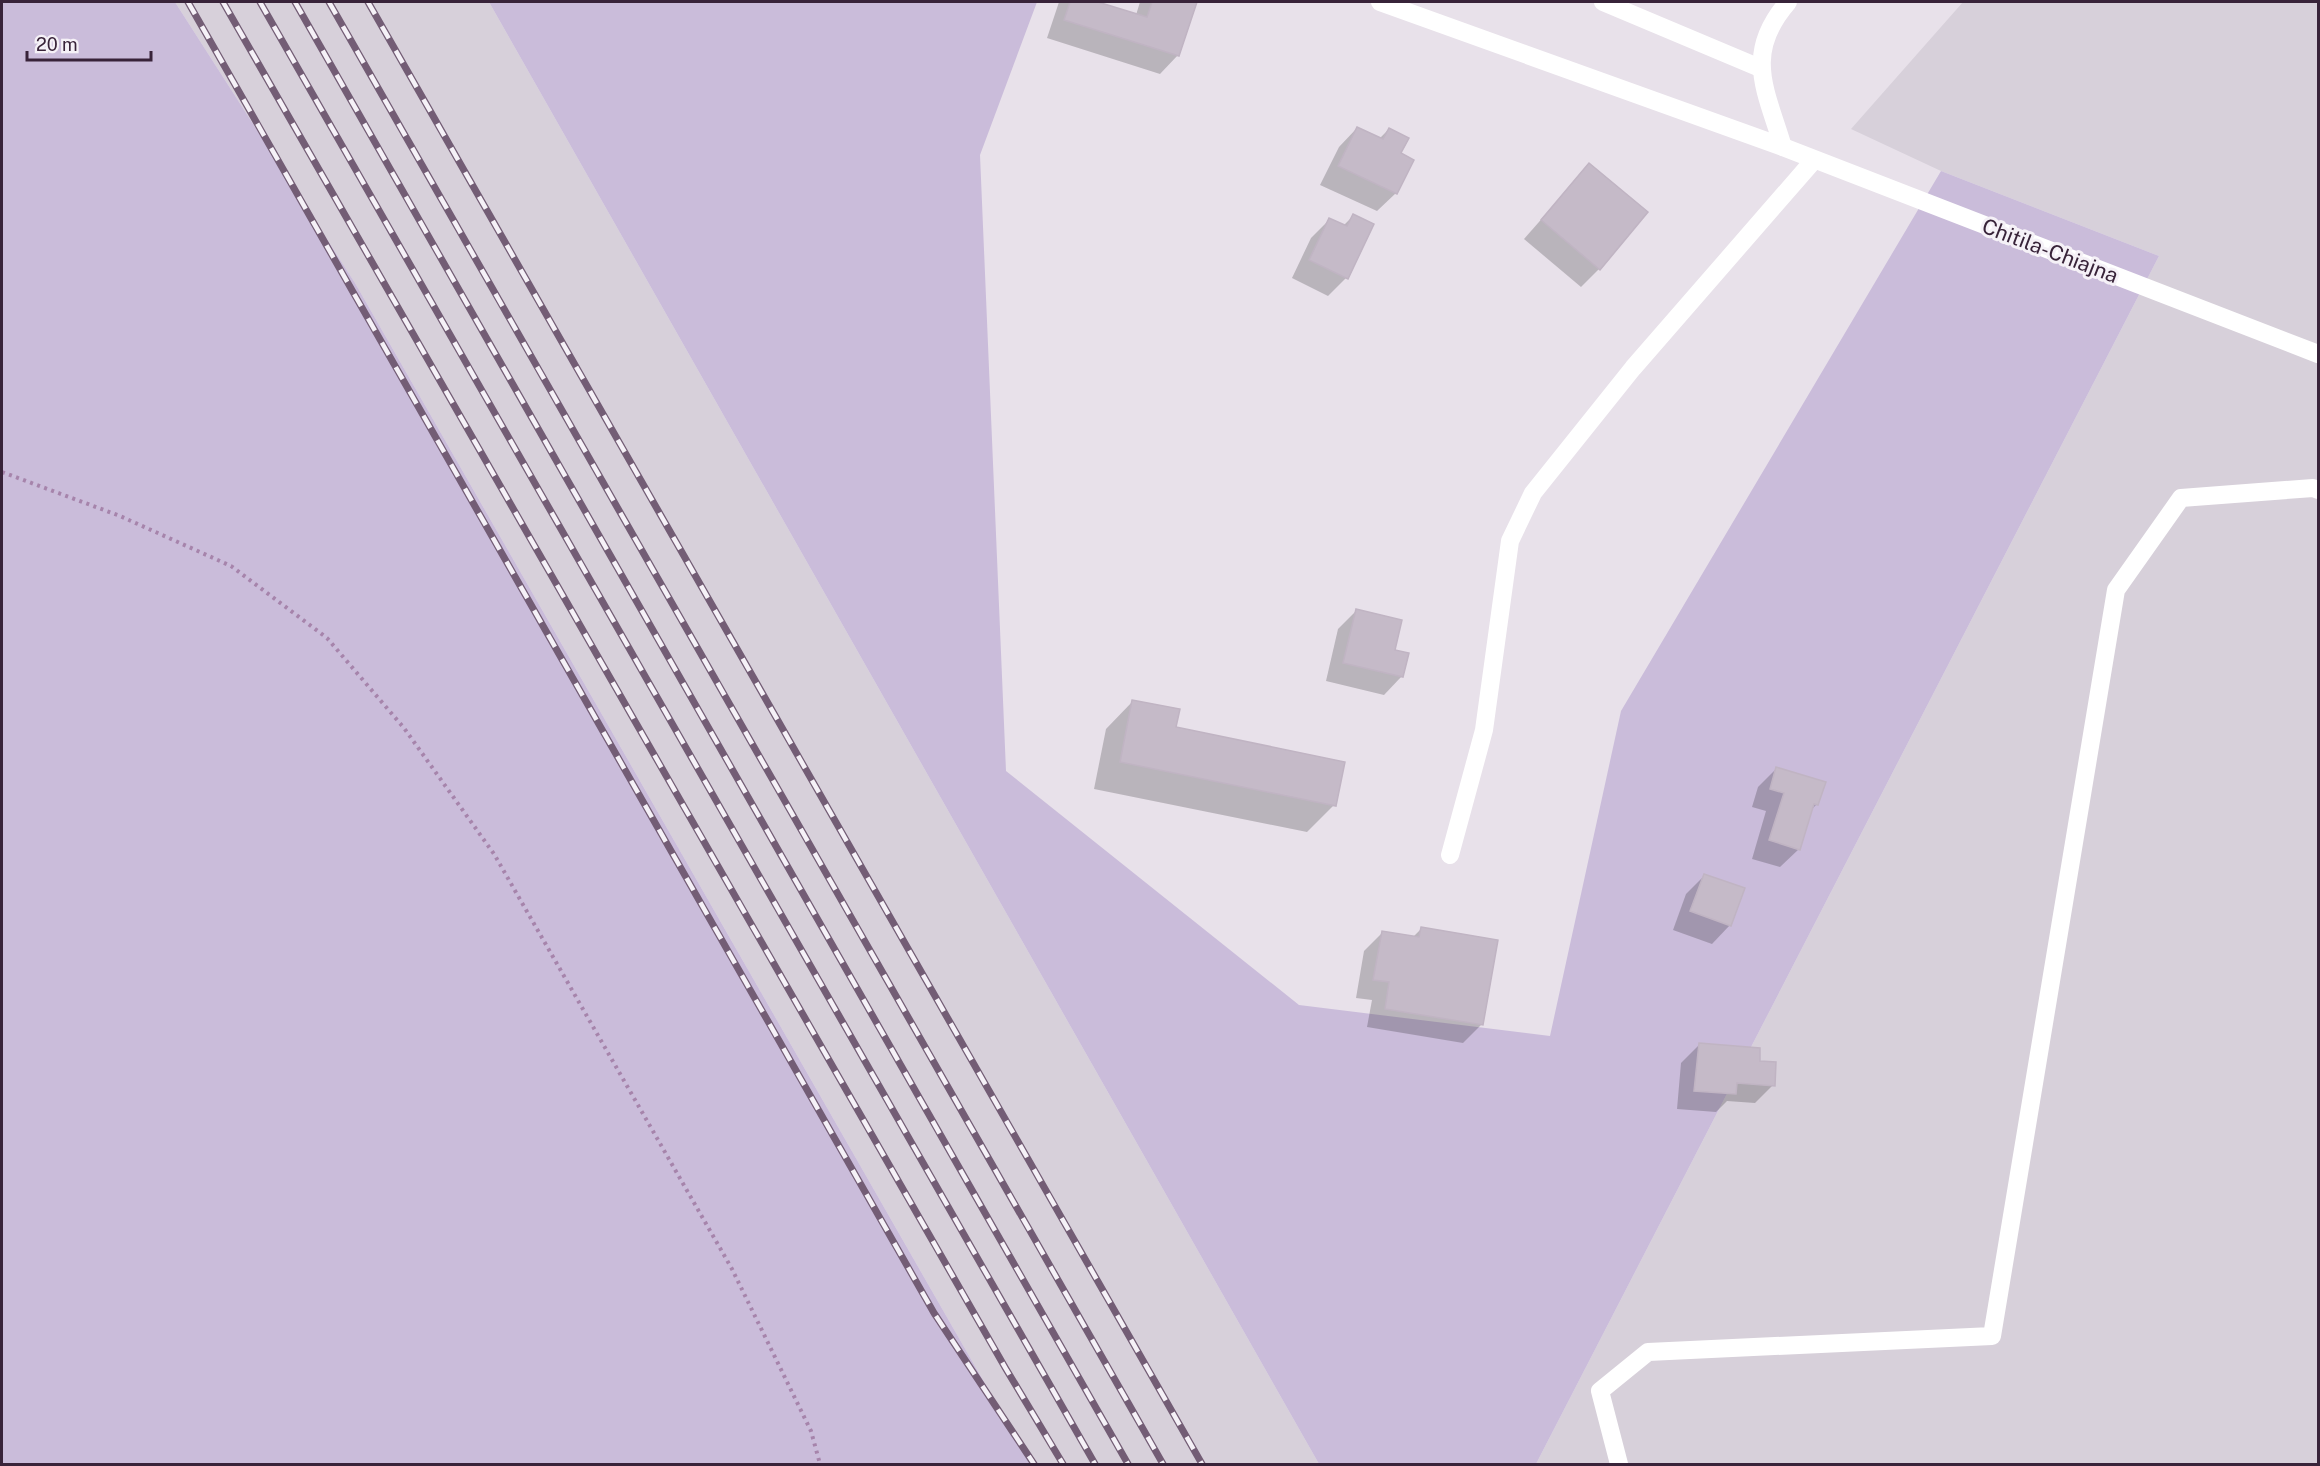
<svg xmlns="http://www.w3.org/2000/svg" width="2320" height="1466" font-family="'Public Sans',sans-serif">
	<rect width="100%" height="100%" fill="#e8e1ea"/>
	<g fill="#d7d0da">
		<polygon points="175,2 489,2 1319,1464 1031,1464 355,283"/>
		<polygon points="1963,2 2318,2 2318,1464 1536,1464 2159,256 1941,171 1851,129"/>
	</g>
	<g fill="#cabcda">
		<polygon points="2,2 175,2 355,283 1031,1464 2,1464"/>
		<polygon points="489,2 1037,2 980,155 1006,771 1299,1005 1550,1036 1621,711 1941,171 2159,256 1536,1464 1319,1464"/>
	</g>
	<g fill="#0003">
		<polygon points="1059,2 1093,2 1136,15 1140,2 1195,2 1178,55 1160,74 1047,38"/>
		<polygon points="1357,128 1379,139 1389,129 1399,154 1396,193 1377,211 1320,185 1339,147"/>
		<polygon points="1589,165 1599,269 1581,287 1524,239"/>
		<polygon points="1353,216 1346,278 1328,296 1292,278 1311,238 1329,220 1343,226"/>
		<polygon points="1356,611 1393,651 1402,676 1384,695 1326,681 1338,629"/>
		<polygon points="1133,701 1174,729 1334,805 1307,832 1094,789 1106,729"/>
		<polygon points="1777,768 1817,804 1810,811 1799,849 1780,867 1752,859 1766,811 1752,807 1758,787"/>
		<polygon points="1705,875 1730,925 1712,944 1673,930 1686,894"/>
		<polygon points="1421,929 1482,1024 1463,1043 1367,1027 1372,1000 1356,998 1364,951 1382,933 1412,938"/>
		<polygon points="1699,1045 1773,1085 1755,1103 1727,1101 1716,1112 1677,1109 1681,1063"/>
	</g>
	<g fill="#c5bac8" stroke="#c0b4c3" stroke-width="1.5">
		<polygon points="1070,2 1098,2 1147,17 1152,2 1197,2 1179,56 1064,20"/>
		<polygon points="1357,127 1383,139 1389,128 1409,138 1401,153 1414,160 1397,194 1338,166"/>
		<polygon points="1589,163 1648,212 1600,270 1541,220"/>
		<polygon points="1353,214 1374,224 1348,279 1309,260 1329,218 1347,226"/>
		<polygon points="1356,609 1402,620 1395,650 1409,653 1403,677 1343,663"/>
		<polygon points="1132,700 1180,709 1176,727 1345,762 1336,806 1120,762"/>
		<polygon points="1776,767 1826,782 1818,805 1814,804 1800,850 1769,840 1784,793 1770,789"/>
		<polygon points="1704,874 1745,888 1731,926 1690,911"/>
		<polygon points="1421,927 1498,940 1483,1025 1385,1009 1389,982 1373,980 1382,931 1419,937"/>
		<polygon points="1699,1043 1760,1048 1760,1061 1776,1062 1775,1086 1737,1083 1736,1094 1694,1091"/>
	</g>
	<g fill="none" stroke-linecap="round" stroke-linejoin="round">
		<polyline stroke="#a684ab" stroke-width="4" stroke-dasharray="3 4.5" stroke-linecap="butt" points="2,472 120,516 231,566 327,638 404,728 494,854 732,1269 811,1431 820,1464"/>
		<g stroke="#fff" stroke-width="18">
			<polyline points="1380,2 1783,147 2318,354"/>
			<polyline points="1603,2 1760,68"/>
			<path d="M1783 147C1766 90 1743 54 1788 2"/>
			<polyline points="1450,855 1484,730 1510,541 1533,493 1633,368 1814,160"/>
			<polyline points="1619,1464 1600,1391 1648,1352 1992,1336 2116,590 2181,498 2313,488 2318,490"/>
		</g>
		<g stroke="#735d75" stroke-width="7">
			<g id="rail">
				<polyline points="188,2 934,1313 1034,1464"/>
				<polyline points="223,2 1006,1369 1063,1464"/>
				<polyline points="260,2 1095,1464"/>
				<polyline points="295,2 1128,1464"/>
				<polyline points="329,2 1163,1464"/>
				<polyline points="368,2 1202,1464"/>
			</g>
		</g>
		<use href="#rail" stroke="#f5f1f7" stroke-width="4.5" stroke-dasharray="14" stroke-linecap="butt"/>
	</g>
	<g text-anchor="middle" stroke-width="6" stroke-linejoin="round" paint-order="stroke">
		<g font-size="21" fill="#382339" stroke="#f5f1f7">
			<text transform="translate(2050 251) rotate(21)" y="7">Chitila-Chiajna</text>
		</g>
	</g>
	<rect width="2320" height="1466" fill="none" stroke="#382339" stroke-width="6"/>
	<path d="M27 51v9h124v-9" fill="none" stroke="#382339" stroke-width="3"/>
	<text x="36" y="51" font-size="18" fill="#382339" stroke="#f5f1f7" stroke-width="4.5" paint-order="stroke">20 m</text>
</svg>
